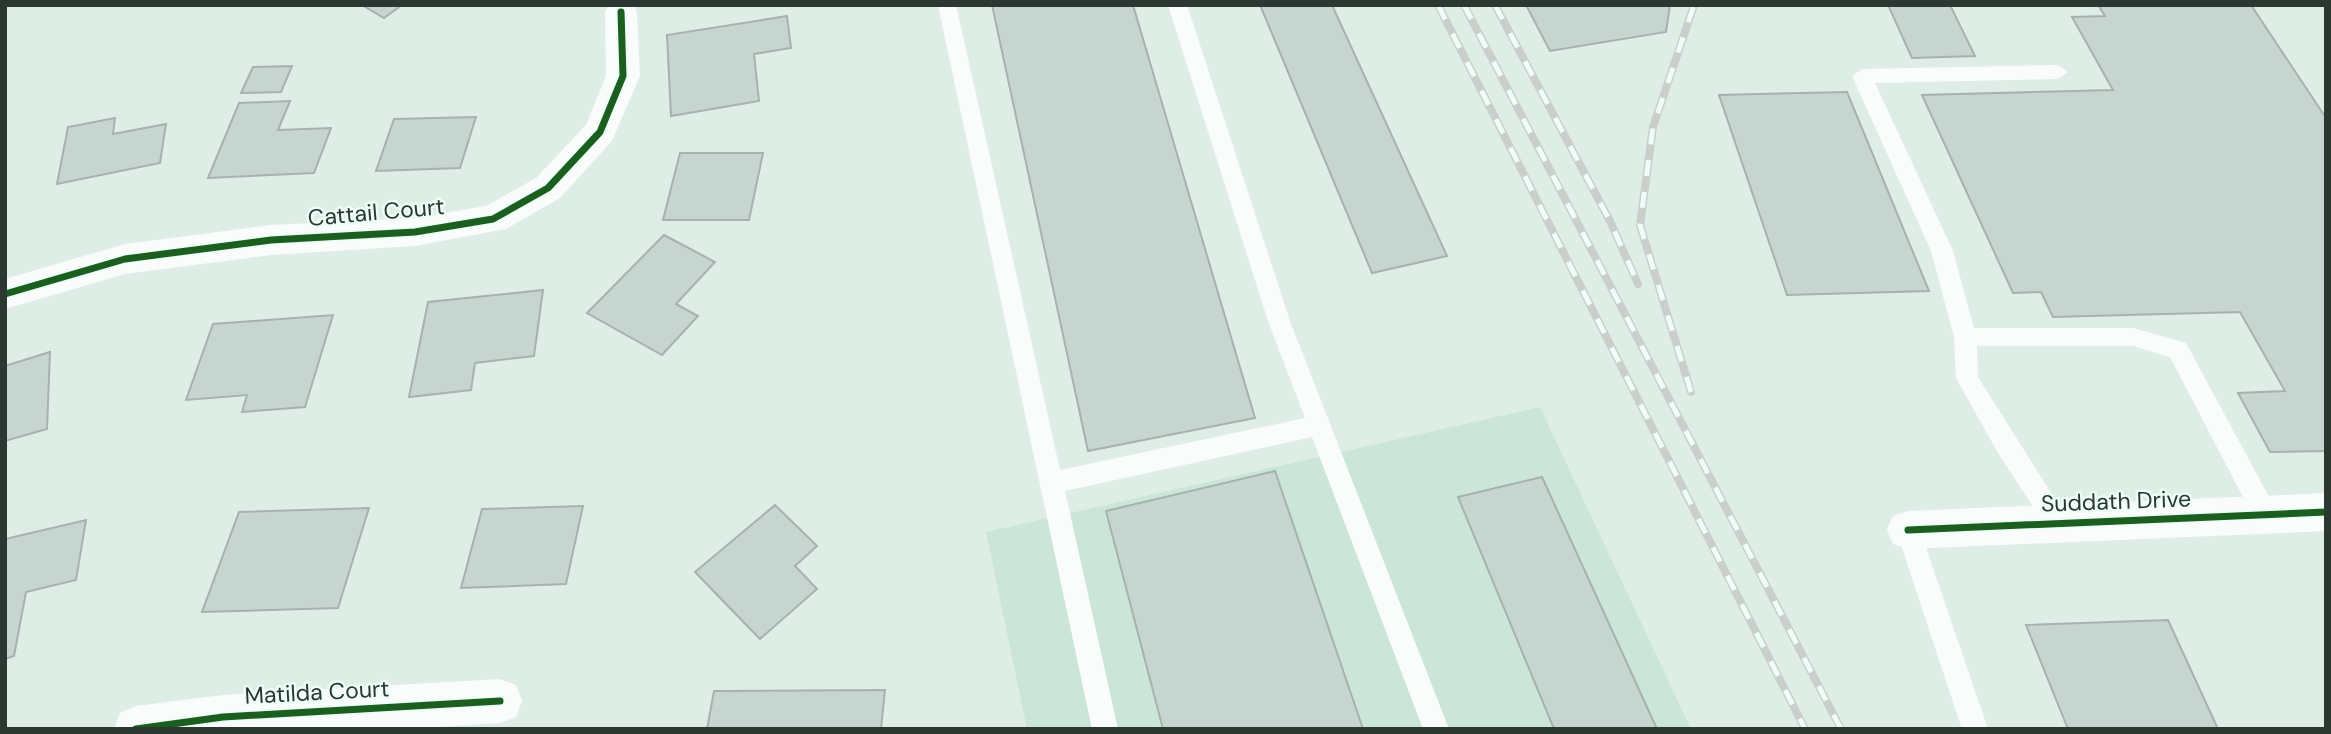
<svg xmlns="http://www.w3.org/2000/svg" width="2331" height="734" font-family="'DM Sans',sans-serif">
	<rect width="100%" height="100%" fill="#deeee6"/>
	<polygon fill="#cbe6d9" points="1540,407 1691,729 1027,729 986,532"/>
	<g fill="#c7d5d1" stroke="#a5b2ae" stroke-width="2">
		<polygon points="362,5 402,5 384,18"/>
		<polygon points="992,5 1133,5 1255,418 1088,451"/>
		<polygon points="1260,5 1332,5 1447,256 1372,273"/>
		<polygon points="1526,5 1670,5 1666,32 1550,51"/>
		<polygon points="1888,5 1950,5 1975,56 1912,58"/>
		<polygon points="2098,5 2251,5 2326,118 2326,451 2270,452 2238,393 2285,391 2240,312 2053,317 2041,292 2013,293 1922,95 2113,90 2072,17 2105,16"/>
		<polygon points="787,16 791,48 754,54 759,101 671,116 667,35"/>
		<polygon points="292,66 281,92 241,93 253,67"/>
		<polygon points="1847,92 1929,291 1787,295 1719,95"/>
		<polygon points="290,101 278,130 331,128 314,173 208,178 239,103"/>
		<polygon points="476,117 460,168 376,171 394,119"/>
		<polygon points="115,118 113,134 166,124 160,163 57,184 68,127"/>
		<polygon points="680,153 763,153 749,220 663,220"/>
		<polygon points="664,235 715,262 676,304 698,316 662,355 587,313"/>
		<polygon points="543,290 534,356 475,363 471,390 409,397 428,302"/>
		<polygon points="333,315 305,407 242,412 247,395 186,400 213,324"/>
		<polygon points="50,352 47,429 5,441 5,366"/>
		<polygon points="1275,471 1363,729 1163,729 1106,511"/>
		<polygon points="1542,477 1657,729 1554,729 1458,497"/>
		<polygon points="775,505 817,546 795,566 817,589 760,639 695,572"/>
		<polygon points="583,506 566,584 461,588 482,509"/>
		<polygon points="369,508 338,608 202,612 239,512"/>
		<polygon points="86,520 76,580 26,592 14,656 5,659 5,539"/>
		<polygon points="2168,620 2218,729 2068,729 2026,625"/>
		<polygon points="885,690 881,729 707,729 714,691"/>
	</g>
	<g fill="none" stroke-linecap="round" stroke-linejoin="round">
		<g fill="#fafcfb" fill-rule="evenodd">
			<polygon points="938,5 956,5 1060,470 1305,418 1268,321 1168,5 1187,5 1290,321 1449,729 1423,729 1312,437 1065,491 1118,729 1092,729"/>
			<polygon points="2058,65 2068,72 2058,79 1875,83 1953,251 1974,328 2133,328 2186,343 2274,506 2277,514 2274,522 2265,525 2256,522 2170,357 2133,346 1977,346 1978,377 2070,523 2067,531 2058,534 2049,531 1998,453 1956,378 1954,337 1931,251 1852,76 1862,69"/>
			<polygon points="1908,519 1917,522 1920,530 1988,729 1962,729 1896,530 1899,522"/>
		</g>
		<g fill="#fafcfb" fill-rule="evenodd">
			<polygon points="609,5 633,5 637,12 640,76 612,141 560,198 506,229 415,246 271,255 125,274 5,309 5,279 125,244 271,225 415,218 486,206 536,178 586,125 606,76 605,12"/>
			<polygon points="2326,493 2326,531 1908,549 1893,544 1887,530 1893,516 1908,511"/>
			<polygon points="500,679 516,685 522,701 516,717 500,723 404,729 114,729 120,713 136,706 223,695"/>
		</g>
		<g stroke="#cacfcc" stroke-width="8">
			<g id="rail">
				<polyline points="1438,5 1805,729"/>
				<polyline points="1464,5 1841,729"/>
				<polyline points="1495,5 1610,221 1638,284"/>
				<polyline points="1691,392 1640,225 1653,127 1694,5"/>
			</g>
		</g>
		<use href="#rail" stroke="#edfef6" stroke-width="5" stroke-dasharray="16" stroke-linecap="butt"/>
		<g stroke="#edfef6" stroke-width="11">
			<g id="cycleway">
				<polyline points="5,294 125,259 271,240 415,232 493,219 548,188 600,132 623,76 621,12"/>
				<polyline points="1908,530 2326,512"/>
				<polyline points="136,729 223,717 500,701"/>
			</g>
		</g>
		<use href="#cycleway" stroke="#1b5e20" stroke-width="7"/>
	</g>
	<g text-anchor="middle" stroke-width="5" stroke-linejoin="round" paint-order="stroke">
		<g font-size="23" fill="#2c3732" stroke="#edfef6">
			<text transform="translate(376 212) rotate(-5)" y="8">Cattail Court</text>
			<text transform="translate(2116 501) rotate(-2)" y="8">Suddath Drive</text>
			<text transform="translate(317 692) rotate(-3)" y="8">Matilda Court</text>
		</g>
	</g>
	<rect width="2331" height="734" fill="none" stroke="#2c3732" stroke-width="14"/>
</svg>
